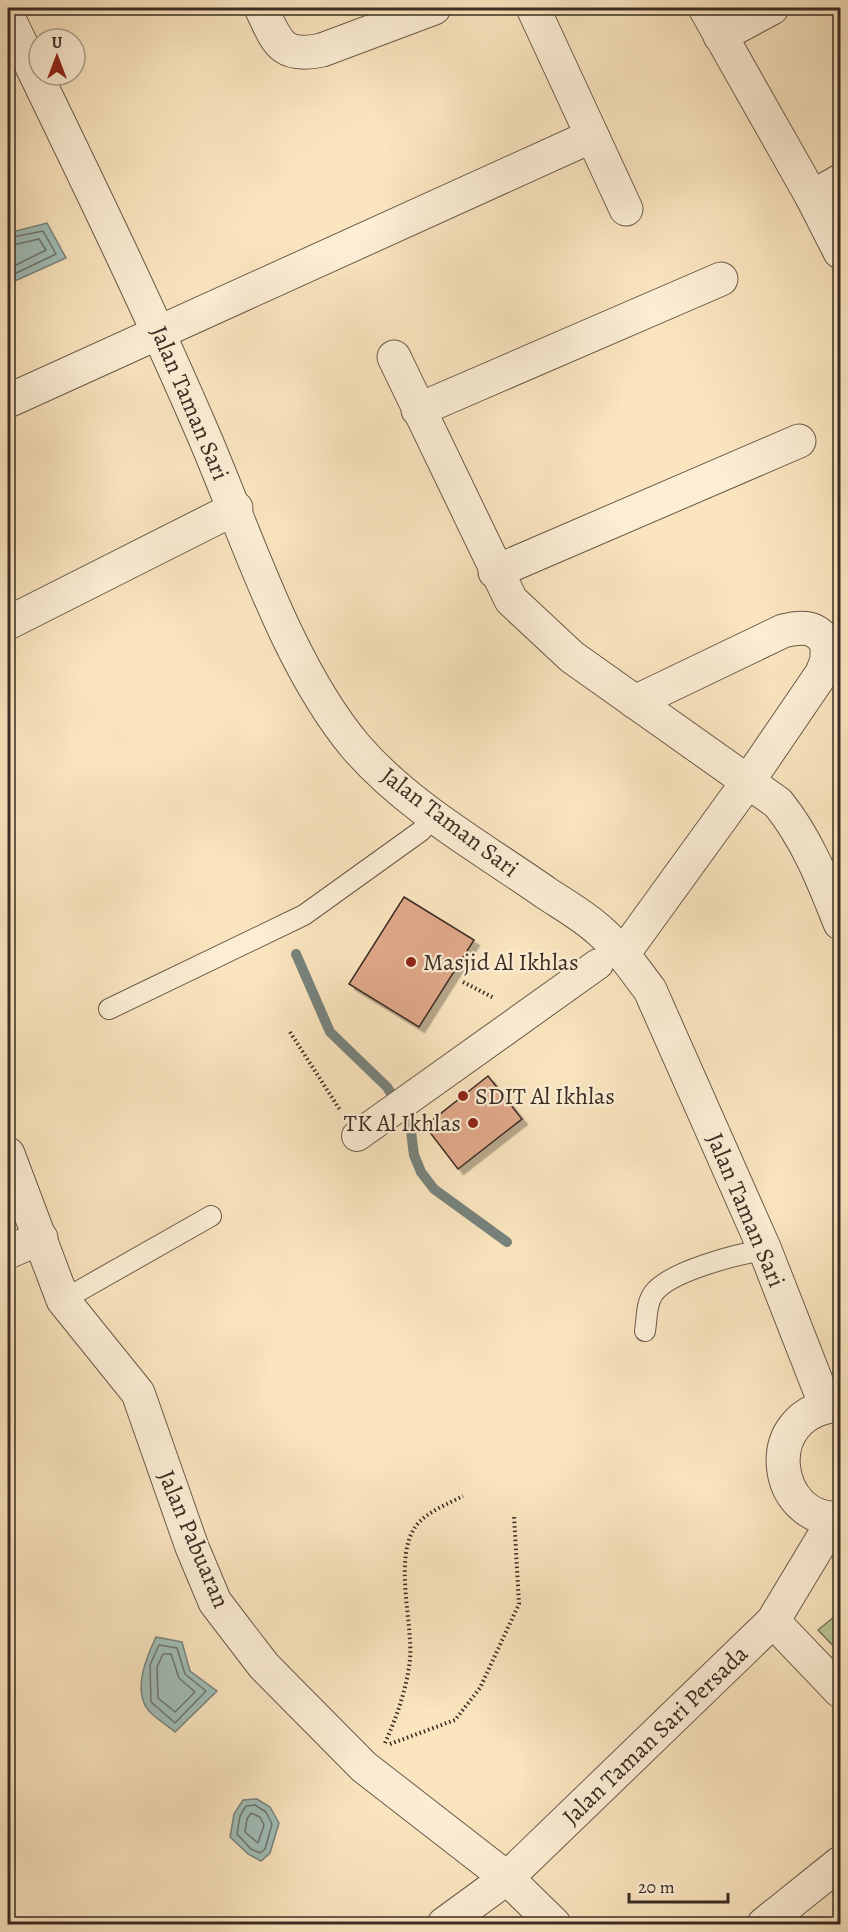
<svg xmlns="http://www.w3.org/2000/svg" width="848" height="1932" font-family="Alegreya,serif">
	<defs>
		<filter id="shadow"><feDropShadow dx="5.5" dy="5.5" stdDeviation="0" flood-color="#0004"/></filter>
	</defs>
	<rect width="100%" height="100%" fill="#fae5bf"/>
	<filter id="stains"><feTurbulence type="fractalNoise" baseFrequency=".00333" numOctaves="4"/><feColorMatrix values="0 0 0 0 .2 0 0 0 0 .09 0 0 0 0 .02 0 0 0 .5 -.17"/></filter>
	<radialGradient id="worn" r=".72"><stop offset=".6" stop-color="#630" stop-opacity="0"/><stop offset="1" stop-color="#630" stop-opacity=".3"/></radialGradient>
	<polygon fill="#bac695" stroke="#7a795c" stroke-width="1.5" points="840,1612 840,1653 818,1630"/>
	<g fill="#a0bdb8" stroke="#77837d" stroke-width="1.5">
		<polygon points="47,223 66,258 8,284 8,233"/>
		<path d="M156 1637 182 1642 190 1671 217 1691 175 1732C167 1725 151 1716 146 1707 134 1686 147 1656 156 1637Z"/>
		<polygon points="257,1799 270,1807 279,1823 270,1853 261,1861 248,1854 230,1837 234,1814 243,1800"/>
	</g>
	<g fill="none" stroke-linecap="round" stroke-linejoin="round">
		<g stroke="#6d746e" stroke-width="1.5">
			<polyline points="8,238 43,231 56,254 8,277"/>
			<polyline points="8,246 39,239 46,250 8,269"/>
			<polygon points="159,1645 177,1648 185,1674 206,1691 175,1723 151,1702 150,1665"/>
			<polygon points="163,1654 171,1654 179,1678 195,1692 175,1712 158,1698 157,1667"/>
			<polygon points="255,1805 266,1812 272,1824 265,1849 260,1853 251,1849 237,1834 240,1816 246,1806"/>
			<polygon points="251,1813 260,1817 264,1825 258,1843 245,1832 247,1819"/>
		</g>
		<polyline stroke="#77837d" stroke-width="10" points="296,954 330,1032 387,1087 410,1124 414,1155 421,1172 434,1189 507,1242"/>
	</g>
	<g fill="#e2aa8c" stroke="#3a2c24" stroke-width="1.5" filter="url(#shadow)">
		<polygon points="404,897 474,940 419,1027 349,984"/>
		<polygon points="488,1076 522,1119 458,1169 425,1126"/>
	</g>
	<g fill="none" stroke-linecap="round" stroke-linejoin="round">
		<g stroke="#6a5a4b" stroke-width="22">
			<g id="service">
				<polyline points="109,1009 304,915 421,831 434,815"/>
				<polyline points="63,1300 211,1216"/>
				<path d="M645 1331C647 1319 646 1304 653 1294 669 1271 738 1254 765 1250"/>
			</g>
		</g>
		<g stroke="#6a5a4b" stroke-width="32">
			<polyline id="pedestrian" points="357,1136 598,964"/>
		</g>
		<g stroke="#6a5a4b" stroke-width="35">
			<g id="minor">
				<path d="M261 8C277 41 280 59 322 50L434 8"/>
				<polyline points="533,8 626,209"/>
				<polyline points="705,8 812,197 840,252"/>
				<path d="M8 17C74 154 141 290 201 429 245 530 286 664 356 747 408 807 482 848 546 893 564 905 584 916 600 931 620 948 634 969 650 990L765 1250 826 1406"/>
				<polyline points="720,36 772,8"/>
				<polyline points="812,197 840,181"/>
				<path d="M394 357 511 600 572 657 778 803C807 839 823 880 840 923"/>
				<polyline points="8,401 592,136"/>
				<polyline points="418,410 721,279"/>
				<polyline points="495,572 799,441"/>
				<polyline points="8,623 236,508"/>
				<path d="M623 954 749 780 822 673 827 660V644C817 626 802 626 783 631L635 702"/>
				<polyline points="8,1154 63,1300 138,1393 192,1547 215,1602 264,1666 364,1767 507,1878 554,1924"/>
				<polyline points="8,1252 41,1238"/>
				<path d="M840 1405C755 1411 774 1524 840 1518"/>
				<polyline points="773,1621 840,1691"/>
				<polyline points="444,1924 507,1878 773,1621 835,1518"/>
				<polyline points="764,1924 840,1863"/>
			</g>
		</g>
		<g stroke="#3a2c24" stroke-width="4" stroke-dasharray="1.5 3" stroke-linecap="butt">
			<polyline points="463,982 494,998"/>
			<polyline points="290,1032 340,1110"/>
			<path d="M385 1743C397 1716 407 1688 410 1659 413 1623 393 1557 416 1526 426 1512 448 1504 463 1496"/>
			<polyline points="390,1744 455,1720 480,1688 519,1604 514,1516"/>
		</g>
		<use href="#service" stroke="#fceed5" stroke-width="20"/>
		<use href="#pedestrian" stroke="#fceed5" stroke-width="30"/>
		<use href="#minor" stroke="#fceed5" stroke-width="33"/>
	</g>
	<g fill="#8f2418" stroke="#fceed5" stroke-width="2">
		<circle cx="411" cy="962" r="6"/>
		<circle cx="463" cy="1096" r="6"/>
		<circle cx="473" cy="1123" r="6"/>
	</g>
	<g text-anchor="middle" stroke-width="4.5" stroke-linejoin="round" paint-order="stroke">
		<g font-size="24" fill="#3a2c24" stroke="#fceed5">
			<text transform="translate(190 403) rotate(67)" y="8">Jalan Taman Sari</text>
			<text transform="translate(450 822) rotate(37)" y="8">Jalan Taman Sari</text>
			<text transform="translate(746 1210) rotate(67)" y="8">Jalan Taman Sari</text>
			<text transform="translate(194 1539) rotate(67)" y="8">Jalan Pabuaran</text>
			<text transform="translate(655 1735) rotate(-44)" y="8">Jalan Taman Sari Persada</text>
		</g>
		<g font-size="24" fill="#3a2c24" stroke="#fceed5" text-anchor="start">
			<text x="423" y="970">Masjid Al Ikhlas</text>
			<text x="475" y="1104">SDIT Al Ikhlas</text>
			<text x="461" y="1131" text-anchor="end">TK Al Ikhlas</text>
		</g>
	</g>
	<rect width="848" height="1932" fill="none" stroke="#fae5bf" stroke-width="30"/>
	<rect x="9" y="9" width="830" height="1914" fill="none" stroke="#3a2c24" stroke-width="3"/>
	<rect x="15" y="15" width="818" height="1902" fill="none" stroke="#3a2c24" stroke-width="1.5"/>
	<g transform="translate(57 57)"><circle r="28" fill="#fceed5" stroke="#aea08e" stroke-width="1.5"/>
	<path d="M0-4.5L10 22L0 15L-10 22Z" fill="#8f2418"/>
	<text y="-9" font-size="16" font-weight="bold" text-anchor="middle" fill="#3a2c24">U</text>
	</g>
	<path d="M629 1893v9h99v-9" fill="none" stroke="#3a2c24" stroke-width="3"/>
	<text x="638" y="1893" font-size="18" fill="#3a2c24" stroke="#fceed5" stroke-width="4.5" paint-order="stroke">20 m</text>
	<rect width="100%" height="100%" filter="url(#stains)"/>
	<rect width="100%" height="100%" fill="url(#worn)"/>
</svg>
